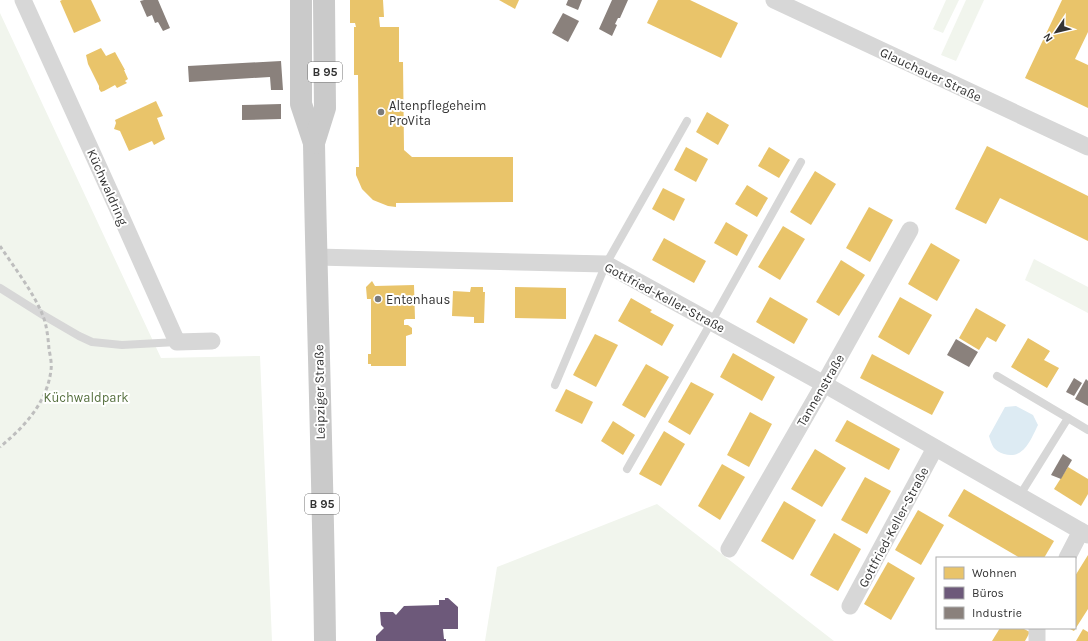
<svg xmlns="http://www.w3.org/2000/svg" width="1088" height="641" font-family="Karla,sans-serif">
	<rect width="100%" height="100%" fill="#fff"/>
	<g fill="#f1f5ed">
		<polygon points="946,0 959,0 943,33 933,29"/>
		<polygon points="966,0 984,0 956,61 941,55"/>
		<polygon points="0,13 161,358 260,356 272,641 0,641"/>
		<polygon points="1034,259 1088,287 1088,313 1025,280"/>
		<polygon points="657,504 834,641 485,641 497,567"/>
	</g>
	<path fill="#ddebf3" d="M1016 406 1033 415 1038 425C1031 439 1024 460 1004 454 994 451 992 446 989 436L1005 407Z"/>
	<g fill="#e9c46a">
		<polygon points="62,0 91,0 101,21 74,33 60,1"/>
		<polygon points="350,0 383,0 384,17 379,17 380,27 399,27 399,62 403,62 404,150 412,157 513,157 513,202 396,203 396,207 388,206 373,200 362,189 356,175 356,167 359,167 358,75 354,75 354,27 356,27 355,23 350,23"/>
		<polygon points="499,0 519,0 515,9"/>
		<polygon points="658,0 690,0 738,23 721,58 647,23"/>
		<polygon points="1062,0 1088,0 1088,32 1075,59 1088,65 1088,108 1025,78"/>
		<polygon points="101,48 106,56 115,52 125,70 124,70 128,79 125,81 127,83 117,88 115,85 104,91 101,92 99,89 99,86 88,64 86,55"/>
		<polygon points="156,101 163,116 157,118 165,139 154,145 152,141 129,151 120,131 114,129 116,123 115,120"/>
		<polygon points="707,112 729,125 718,145 696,132"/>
		<polygon points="987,146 1088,196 1088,241 1000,198 986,224 955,209"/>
		<polygon points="686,147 708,159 696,182 674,170"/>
		<polygon points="769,147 790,160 779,178 758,166"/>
		<polygon points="815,171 836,184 811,225 790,212"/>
		<polygon points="747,185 768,198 757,217 735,204"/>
		<polygon points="663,188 685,199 674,221 652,209"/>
		<polygon points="869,207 893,220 870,262 846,248"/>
		<polygon points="726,222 748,235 737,256 714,243"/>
		<polygon points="783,226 805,239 780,280 758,267"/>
		<polygon points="664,238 706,261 694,283 652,260"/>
		<polygon points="931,243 960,260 937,301 908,284"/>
		<polygon points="841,260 865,275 839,316 816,302"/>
		<polygon points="372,281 375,286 414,285 415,319 406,319 404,320 404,325 408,325 412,328 412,334 406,336 406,366 371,366 371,364 368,364 368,354 371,354 371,299 367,299 366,287"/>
		<polygon points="471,287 483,287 483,292 485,292 484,323 474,323 474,317 452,316 453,291 470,292"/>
		<polygon points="515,287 566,288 566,319 515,318"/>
		<polygon points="770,297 808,319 794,344 756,322"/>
		<polygon points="900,297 932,315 909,355 878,337"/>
		<polygon points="631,298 652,310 650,312 674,325 662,346 618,321"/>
		<polygon points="976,308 1006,325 996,342 987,337 979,350 959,338"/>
		<polygon points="595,334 618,345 596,387 573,375"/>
		<polygon points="1028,338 1050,351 1044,360 1059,368 1047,388 1011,367"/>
		<polygon points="733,353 775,377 762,401 720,377"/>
		<polygon points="872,354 944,392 932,415 860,378"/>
		<polygon points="646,364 669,377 645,418 622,405"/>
		<polygon points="691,382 714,394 690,435 668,422"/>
		<polygon points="566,389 593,402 582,424 555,411"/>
		<polygon points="750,412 772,424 749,467 727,455"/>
		<polygon points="847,420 900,449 889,470 835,441"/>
		<polygon points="613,421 635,435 623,455 601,441"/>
		<polygon points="664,431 685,444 661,486 639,474"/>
		<polygon points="815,449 846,468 822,507 791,489"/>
		<polygon points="722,464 745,477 720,520 698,506"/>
		<polygon points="1068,467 1088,479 1088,494 1081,506 1054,489"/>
		<polygon points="865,477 891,491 867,534 841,520"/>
		<polygon points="964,489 1054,541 1044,558 1020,558 948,516"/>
		<polygon points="784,501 816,520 793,560 761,541"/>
		<polygon points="918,510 944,525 921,565 895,550"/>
		<polygon points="834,533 861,549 838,591 810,575"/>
		<polygon points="1088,555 1088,609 1074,631 1068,628 1075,628 1075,576"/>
		<polygon points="888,562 915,578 891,620 864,604"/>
		<polygon points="1000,628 1022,628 1030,632 1025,641 992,641"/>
		<polygon points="1083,629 1088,632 1088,641 1076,641"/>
	</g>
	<polygon fill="#6d597a" points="445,598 448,598 458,607 458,629 443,629 444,639 446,639 446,641 376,641 376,636 384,628 381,625 380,612 393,612 396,615 404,606 439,605 439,600 445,600"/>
	<g fill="#8a817c">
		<polygon points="144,0 158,0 170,28 163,31 158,22 155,23 152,15 147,17 140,1"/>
		<polygon points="568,0 582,0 578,10 566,5"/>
		<polygon points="612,0 628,0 620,18 618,18 615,24 617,25 612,36 599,29"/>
		<polygon points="563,13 579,21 568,42 552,33"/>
		<polygon points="281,61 283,90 271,90 270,77 189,82 188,66"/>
		<polygon points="281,104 281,119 242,120 242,105"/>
		<polygon points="956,339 978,352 969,367 947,355"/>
		<polygon points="1074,378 1082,383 1074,396 1066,392"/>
		<polygon points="1086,379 1088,381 1088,406 1075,399"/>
		<polygon points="1063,454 1072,460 1061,479 1051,475"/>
	</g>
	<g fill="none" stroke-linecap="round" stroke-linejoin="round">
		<g stroke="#d7d7d7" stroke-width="8">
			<polyline points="0,288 43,315 79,336 92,342 122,345 177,342"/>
			<polyline points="997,376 1068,418 1020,495"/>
			<polyline points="555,385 606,264 687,121"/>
			<polyline points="1068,418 1088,430"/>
			<polyline points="627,469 712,321 801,162"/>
		</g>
		<g stroke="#d7d7d7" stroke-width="17">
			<polyline points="23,0 120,214 177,342 212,341"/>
			<polyline points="774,0 1088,147"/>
			<polyline points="316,257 606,264 824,384 1088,535"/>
			<polyline points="729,549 824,384 910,230"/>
			<polyline points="1067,558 1081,531"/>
			<polyline points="850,606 935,448"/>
			<polyline points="1037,641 1037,628"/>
		</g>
		<g stroke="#cacaca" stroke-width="22">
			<path d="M301 0V104L314 143C317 309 323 475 325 641"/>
			<polyline points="314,143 325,108 324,0"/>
		</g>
		<path stroke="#bebebe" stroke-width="3" stroke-dasharray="4 3" stroke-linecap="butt" d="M0 246C14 267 34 293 43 316 47 326 48 338 49 349 50 355 52 363 51 370 47 403 24 427 0 447"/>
	</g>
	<g fill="#7a7a7a" stroke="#fff" stroke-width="1.5">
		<circle cx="381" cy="112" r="4"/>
		<circle cx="378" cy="299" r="4"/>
	</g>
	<g text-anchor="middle" stroke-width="4" stroke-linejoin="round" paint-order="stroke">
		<g fill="#fff" stroke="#707070" stroke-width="1">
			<rect x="308" y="62" width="34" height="20" rx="3"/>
			<rect x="305" y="494" width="34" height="20" rx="3"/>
		</g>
		<g font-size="12" font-weight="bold" fill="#333">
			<text x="325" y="76">B 95</text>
			<text x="322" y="508">B 95</text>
		</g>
		<g font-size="13" fill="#333" stroke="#fff">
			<text transform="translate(931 74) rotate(25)" y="5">Glauchauer Straße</text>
			<text transform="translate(108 187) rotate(66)" y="5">Küchwaldring</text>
			<text transform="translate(665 297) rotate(28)" y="5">Gottfried-Keller-Straße</text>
			<text transform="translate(820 390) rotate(-60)" y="5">Tannenstraße</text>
			<text transform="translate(319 392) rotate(-91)" y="5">Leipziger Straße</text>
			<text transform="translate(893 527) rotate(-62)" y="5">Gottfried-Keller-Straße</text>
		</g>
		<g font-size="13" fill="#333" stroke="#fff" text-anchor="start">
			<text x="389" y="110">Altenpflegeheim<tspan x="389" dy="15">ProVita</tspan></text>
			<text x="386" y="304">Entenhaus</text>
		</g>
		<g font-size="13" fill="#56703f" stroke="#fff">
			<text x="86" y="402">Küchwaldpark</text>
		</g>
	</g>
	<rect x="936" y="557" width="140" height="72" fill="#ffffff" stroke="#adadad"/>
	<rect x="944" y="567" width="20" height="12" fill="#e9c46a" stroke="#adadad"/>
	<text x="972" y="577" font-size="12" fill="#333333">Wohnen</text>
	<rect x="944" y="587" width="20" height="12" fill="#6d597a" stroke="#adadad"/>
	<text x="972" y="597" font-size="12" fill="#333333">Büros</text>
	<rect x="944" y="607" width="20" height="12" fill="#8a817c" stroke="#adadad"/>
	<text x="972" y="617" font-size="12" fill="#333333">Industrie</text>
	<g transform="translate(1056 32) rotate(235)" stroke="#ffffff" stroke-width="3" paint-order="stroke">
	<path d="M0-3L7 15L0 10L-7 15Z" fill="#333333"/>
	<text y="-6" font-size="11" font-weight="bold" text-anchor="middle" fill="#333333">N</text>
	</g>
</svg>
